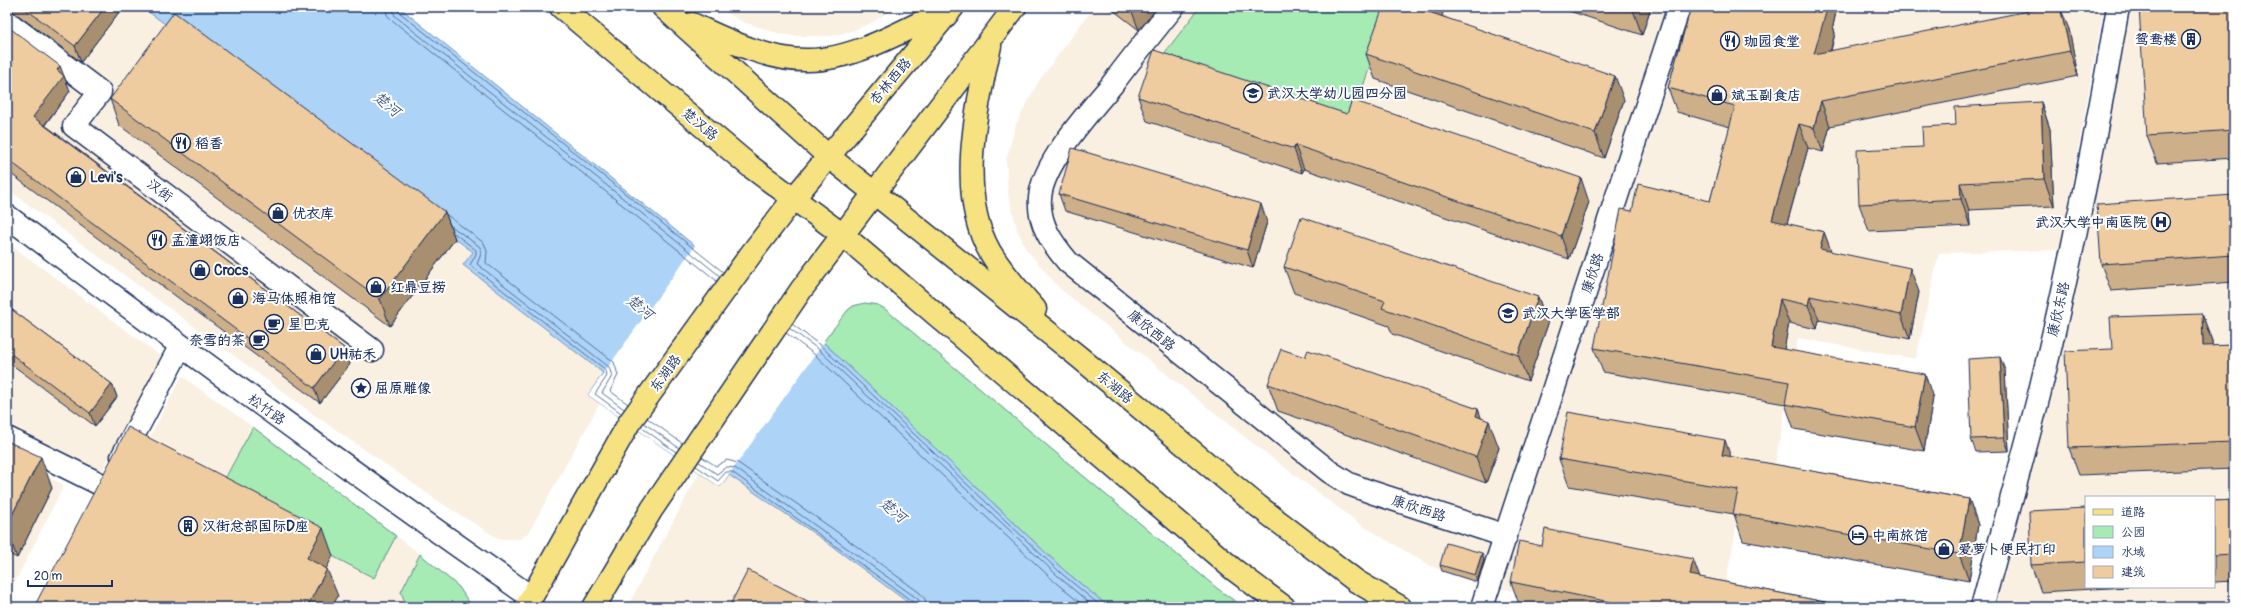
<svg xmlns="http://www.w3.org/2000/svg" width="2241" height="614" font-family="Pangolin,'LXGW WenKai TC',sans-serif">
	<rect width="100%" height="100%" fill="#fff"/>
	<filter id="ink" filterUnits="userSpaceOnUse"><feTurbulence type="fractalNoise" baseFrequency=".025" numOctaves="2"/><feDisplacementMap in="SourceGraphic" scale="8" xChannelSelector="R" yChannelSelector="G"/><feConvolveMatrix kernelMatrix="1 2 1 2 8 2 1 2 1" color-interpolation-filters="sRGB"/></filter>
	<g filter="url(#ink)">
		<g fill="#faf0e2" fill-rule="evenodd">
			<polygon points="7,7 142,7 473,253 464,265 604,373 588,395 600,403 529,532 520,539 499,539 441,503 313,414 7,189"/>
			<polygon points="716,7 897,7 871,23 852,31 831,36 792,36 774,32 743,22"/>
			<polygon points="1094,7 2104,7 2060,250 1939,253 1916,359 1798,338 1774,470 1748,467 1721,607 1524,593 1489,586 1430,566 1358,523 1242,435 1059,288 1026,249 1017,229 1008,194 1006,160 1016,124 1038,82"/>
			<path d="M2128 7H2234V607H1993L2063 342ZM2086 497H2214V587H2086Z"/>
			<polygon points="7,242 162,357 102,471 7,424"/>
			<polygon points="182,376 253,427 420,554 459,587 472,607 59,607"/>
			<polygon points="7,457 64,485 7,598"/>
			<polygon points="699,473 720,487 729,475 825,541 914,607 627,607"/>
		</g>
		<g fill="#a6eab4" stroke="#608c89">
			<polygon points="1200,7 1390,7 1352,119 1163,55"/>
			<polygon points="865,303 878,305 885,309 1218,589 1243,607 1109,607 1065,571 823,342 848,310 853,306"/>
			<polygon points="253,427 396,536 374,578 216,495"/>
			<polygon points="420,554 459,587 472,607 407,607 401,592"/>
		</g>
		<polygon fill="#add3f7" stroke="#7391ba" points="142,7 399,7 695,246 823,342 1065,571 1109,607 914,607 825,541 729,475 720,487 588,395 603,373 463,265 473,252"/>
		<polygon fill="#fff" points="696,244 825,341 720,487 588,395"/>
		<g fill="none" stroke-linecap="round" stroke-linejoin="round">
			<g stroke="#55719b" stroke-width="1">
				<polyline points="386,7 387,15 392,20 717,281"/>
				<polyline points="392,7 395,16 720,276"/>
				<polyline points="397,7 399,12 723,272"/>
				<polyline points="447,215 484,243 487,251 486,263 614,362 618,375 610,391 628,404"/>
				<polyline points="450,225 480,247 481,254 477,264 609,367 612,376 602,393 624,409"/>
				<polyline points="454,233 476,250 476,254 470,265 606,370 607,376 595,394 621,413"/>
				<polyline points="792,324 821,346 1062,574 1102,607"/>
				<polyline points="789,328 818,349 1059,577 1094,607"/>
				<polyline points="786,333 814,354 1055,582 1085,607"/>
				<polyline points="647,418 682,443"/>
				<polyline points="644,423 679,448"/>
				<polyline points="641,427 676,452"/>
				<polyline points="702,457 716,466 727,460 738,463 833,529 920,593 925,599 927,607"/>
				<polyline points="699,462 717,474 726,467 735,468 904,589 918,599 921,607"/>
				<polyline points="696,466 718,481 726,472 732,472 901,593 914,603 916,607"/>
			</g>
			<g stroke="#1b2f5e" stroke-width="25">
				<g id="minor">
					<path d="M1173 7C1152 33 1131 59 1111 86 1089 112 1042 164 1040 198 1038 224 1052 243 1068 262L1330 472 1349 484 1371 492 1506 536"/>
					<polyline points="7,22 100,92 74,126 372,350"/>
					<path d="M7 216C180 346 354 474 531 597"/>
					<polyline points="7,438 106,487"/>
					<polyline points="122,457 180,347"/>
					<polyline points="1482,607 1679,7"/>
					<path d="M1982 607C2001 536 2021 466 2039 395 2070 267 2096 137 2118 7"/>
				</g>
			</g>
			<g stroke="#1b2f5e" stroke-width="25">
				<g id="major">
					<polyline points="561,7 751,167 843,235 1233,569 1284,607"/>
					<polyline points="663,7 828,156 1079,357 1258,506 1356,581 1400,607"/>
					<path d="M692 24C727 40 769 61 808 60 855 60 906 29 948 9"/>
					<path d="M990 46C977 107 956 193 990 252 1002 272 1019 291 1035 309"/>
					<polyline points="526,607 629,423 751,254 794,198 953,7"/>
					<polyline points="594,607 652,509 801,290 1015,7"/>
				</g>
			</g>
			<use href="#minor" stroke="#fff" stroke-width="22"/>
			<use href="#major" stroke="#f6e281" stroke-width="22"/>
		</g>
		<g fill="#cdaf89" stroke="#1b2f5e">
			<polygon points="7,7 123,7 81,62 14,12 7,10"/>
			<polygon points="1109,7 1158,7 1139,30"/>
			<polygon points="1557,7 1651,7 1642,35"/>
			<polygon points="1691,7 1837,7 1833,26 1835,33 1831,51 2069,29 2078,76 1830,126 1823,152 1808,148 1787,224 1824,232 1831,252 1919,292 1910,339 1819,320 1817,329 1789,323 1784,349 1933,398 1924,451 1794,429 1785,404 1603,372 1594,348 1632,211 1710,201 1730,127 1677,112 1668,88"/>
			<polygon points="2234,7 2234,158 2157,163 2147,136"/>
			<polygon points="1442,16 1624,100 1604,158 1375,79 1366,54"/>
			<polygon points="7,26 64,76 70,91 45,125 344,348 350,364 320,403 7,171"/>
			<polygon points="1138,97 1589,202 1569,259 1304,169 1302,173 1147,121"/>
			<polygon points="110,99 445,212 455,239 390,326 119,125"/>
			<polygon points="2041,102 2050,129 2054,206 1969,210 1970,226 1869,231 1859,204 1956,125"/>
			<polygon points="1059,194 1267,222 1253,268 1065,211"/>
			<polygon points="2234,195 2234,282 2111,291 2101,264"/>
			<polygon points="1284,267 1538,297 1548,324 1528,381 1392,334 1389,326 1294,293"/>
			<polygon points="7,306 112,384 117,397 95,426 7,361"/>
			<polygon points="2202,314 2212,341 2212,346 2234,345 2234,469 2079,475 2069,448 2112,349"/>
			<polygon points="1305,357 1478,409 1481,418 1499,448 1486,483 1278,411 1268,384"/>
			<polygon points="2005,370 2009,451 1976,452 1971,439"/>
			<polygon points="7,441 52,488 17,558 7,553"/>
			<polygon points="1731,457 1969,499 1978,525 1969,581 1743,541 1734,514 1569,486 1559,459"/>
			<polygon points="2234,500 2234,581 2214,582 2214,501"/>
			<polygon points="2086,508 2086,587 2128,587 2041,592 2031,565"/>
			<polygon points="1484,560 1477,582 1442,571 1440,565"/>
			<polygon points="1699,577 1850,607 1520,607 1511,582"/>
		</g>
		<g fill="#a78f6f" stroke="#1b2f5e">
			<polygon points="105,7 123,7 81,62 75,46"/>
			<polygon points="1130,7 1158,7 1139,30"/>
			<polygon points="1428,7 1445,7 1435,36 1426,11"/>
			<polygon points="1634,7 1651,7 1642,35 1633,10"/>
			<polygon points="1822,7 1837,7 1833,26 1835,33 1823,79 1814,54"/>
			<polygon points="2060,7 2069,29 2078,76 2070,51"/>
			<polygon points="60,66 70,91 39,132 33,117 57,70"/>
			<polygon points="1615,76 1624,100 1604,158 1595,133"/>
			<polygon points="1821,101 1830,126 1823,152 1814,128"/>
			<polygon points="2041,102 2050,129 2054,206 2044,179"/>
			<polygon points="1799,124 1808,148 1781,245 1772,220"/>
			<polygon points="1295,145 1304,169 1302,173 1294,149"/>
			<polygon points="1581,178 1589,202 1569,259 1561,236"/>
			<polygon points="1960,183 1969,210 1970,226 1961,199"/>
			<polygon points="1261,204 1267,222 1253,268 1247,250"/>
			<polygon points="445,212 455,239 390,326 380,299"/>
			<polygon points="1824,232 1833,256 1820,249"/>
			<polygon points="1910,268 1919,292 1910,339 1901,315"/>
			<polygon points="1810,296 1819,320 1817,329 1808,305"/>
			<polygon points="1538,297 1548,324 1528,381 1518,355"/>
			<polygon points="1780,299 1789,323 1780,371 1771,347"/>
			<polygon points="2202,314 2212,341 2213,373 2203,346"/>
			<polygon points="344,348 350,364 320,403 314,388"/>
			<polygon points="2000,357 2005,370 2009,451 2004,438"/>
			<polygon points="1925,374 1933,398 1924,451 1915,427"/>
			<polygon points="112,384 117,397 95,426 90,413"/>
			<polygon points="1478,409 1486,431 1489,421 1499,448 1486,483 1476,457 1476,416"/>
			<polygon points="1725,440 1734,466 1722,455"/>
			<polygon points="41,457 52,488 17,558 7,529 7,525"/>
			<polygon points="1969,499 1978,525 1969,581 1959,554"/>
			<polygon points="323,528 333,556 317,586 307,558"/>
			<polygon points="1482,553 1484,560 1477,582 1475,575"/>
			<polygon points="1693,559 1703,586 1690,575"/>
			<polygon points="327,569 338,596 332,607 307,607"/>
		</g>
		<g fill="#eecc9f" stroke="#1b2f5e">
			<polygon points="23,7 105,7 75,46"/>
			<polygon points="1383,7 1428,7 1426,11 1615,76 1595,133 1366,54"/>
			<polygon points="1622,7 1634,7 1633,10"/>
			<polygon points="1691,7 1822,7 1822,8 1827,9 1814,54 2048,7 2060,7 2070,51 1821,101 1814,128 1799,124 1772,220 1824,232 1820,249 1910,268 1901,315 1810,296 1808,305 1780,299 1771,347 1925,374 1915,427 1785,404 1789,382 1594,348 1621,209 1632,211 1638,184 1710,201 1735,106 1668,88"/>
			<polygon points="2139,7 2234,7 2234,130 2147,136"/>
			<polygon points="174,12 445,212 380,299 110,99"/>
			<polygon points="7,26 60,66 57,70 64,76 33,117 344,348 314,388 7,159"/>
			<polygon points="1154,50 1347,114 1352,100 1581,178 1561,236 1295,145 1294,149 1138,97"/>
			<polygon points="2041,102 2044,179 1960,183 1961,199 1859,204 1857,150 1923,147 1922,127 1956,125 1955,107"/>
			<polygon points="1072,148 1261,204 1247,250 1059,194"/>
			<polygon points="2234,195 2234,255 2101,264 2097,204"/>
			<polygon points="1301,217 1538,297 1518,355 1382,308 1385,301 1284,267"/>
			<polygon points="7,306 112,384 90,413 7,351"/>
			<polygon points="2202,314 2203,346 2234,345 2234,442 2069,448 2065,351 2112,349 2110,317"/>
			<polygon points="1281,349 1305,357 1308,350 1478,409 1476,416 1489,421 1476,457 1268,384"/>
			<polygon points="2000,357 2004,438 1971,439 1968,359"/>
			<polygon points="1568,412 1725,440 1722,455 1969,499 1959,554 1733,514 1738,490 1559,459"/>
			<polygon points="128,427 323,528 307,558 327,569 307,607 34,607"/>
			<polygon points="7,441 41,457 7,525"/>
			<polygon points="2234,500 2234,554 2214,555 2214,501"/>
			<polygon points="2086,508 2086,562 2031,565 2029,511"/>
			<polygon points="1545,529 1693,559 1690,575 1850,607 1635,607 1511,582 1519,541 1542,546"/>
			<polygon points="1446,543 1482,553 1475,575 1440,565"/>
			<polygon points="748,570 819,607 729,607"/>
		</g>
	</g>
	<defs>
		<g id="building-ring" transform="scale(1)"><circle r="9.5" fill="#fff" stroke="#1b2f5e" stroke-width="1.5"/><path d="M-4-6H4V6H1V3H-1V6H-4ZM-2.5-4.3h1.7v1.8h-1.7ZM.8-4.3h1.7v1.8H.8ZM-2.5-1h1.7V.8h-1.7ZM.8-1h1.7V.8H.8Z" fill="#1b2f5e"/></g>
		<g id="restaurant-ring" transform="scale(1)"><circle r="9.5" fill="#fff" stroke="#1b2f5e" stroke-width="1.5"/><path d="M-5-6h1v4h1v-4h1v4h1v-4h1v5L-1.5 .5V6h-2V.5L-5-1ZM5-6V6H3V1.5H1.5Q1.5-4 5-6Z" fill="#1b2f5e"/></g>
		<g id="school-ring" transform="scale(1)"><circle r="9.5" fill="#fff" stroke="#1b2f5e" stroke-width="1.5"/><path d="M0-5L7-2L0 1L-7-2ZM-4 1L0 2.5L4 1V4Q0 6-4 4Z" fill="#1b2f5e"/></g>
		<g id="shop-ring" transform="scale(1)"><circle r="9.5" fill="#fff" stroke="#1b2f5e" stroke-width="1.5"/><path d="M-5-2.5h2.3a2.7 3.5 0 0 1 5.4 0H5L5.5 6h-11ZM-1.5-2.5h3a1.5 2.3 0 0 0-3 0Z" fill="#1b2f5e"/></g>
		<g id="hospital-ring" transform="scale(1)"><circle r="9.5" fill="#fff" stroke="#1b2f5e" stroke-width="1.5"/><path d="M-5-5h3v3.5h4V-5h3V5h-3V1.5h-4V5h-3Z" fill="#1b2f5e"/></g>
		<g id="university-ring" transform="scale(1)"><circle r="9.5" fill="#fff" stroke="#1b2f5e" stroke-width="1.5"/><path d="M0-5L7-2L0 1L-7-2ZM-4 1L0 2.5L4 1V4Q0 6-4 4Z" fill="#1b2f5e"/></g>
		<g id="cafe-ring" transform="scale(1)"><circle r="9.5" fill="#fff" stroke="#1b2f5e" stroke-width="1.5"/><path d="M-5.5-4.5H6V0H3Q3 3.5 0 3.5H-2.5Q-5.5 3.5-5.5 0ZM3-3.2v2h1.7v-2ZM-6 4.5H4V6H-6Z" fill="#1b2f5e"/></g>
		<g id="sight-ring" transform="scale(1)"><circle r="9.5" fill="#fff" stroke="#1b2f5e" stroke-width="1.5"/><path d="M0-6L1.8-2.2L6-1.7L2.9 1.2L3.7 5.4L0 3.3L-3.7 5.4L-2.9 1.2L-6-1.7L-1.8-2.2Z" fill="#1b2f5e"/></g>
		<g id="hotel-ring" transform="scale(1)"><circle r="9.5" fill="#fff" stroke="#1b2f5e" stroke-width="1.5"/><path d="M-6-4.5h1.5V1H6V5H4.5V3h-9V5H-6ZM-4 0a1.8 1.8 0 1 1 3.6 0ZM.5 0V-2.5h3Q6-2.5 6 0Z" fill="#1b2f5e"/></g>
	</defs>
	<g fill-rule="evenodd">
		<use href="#building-ring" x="2191" y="39"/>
		<use href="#restaurant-ring" x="1730" y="41"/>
		<use href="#school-ring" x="1253" y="93"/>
		<use href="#shop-ring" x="1717" y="95"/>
		<use href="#restaurant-ring" x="181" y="143"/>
		<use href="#shop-ring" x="76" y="177"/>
		<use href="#shop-ring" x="278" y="213"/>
		<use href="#hospital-ring" x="2161" y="222"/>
		<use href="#restaurant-ring" x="157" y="240"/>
		<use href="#shop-ring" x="200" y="270"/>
		<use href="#shop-ring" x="376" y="287"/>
		<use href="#shop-ring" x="238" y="298"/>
		<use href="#university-ring" x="1508" y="313"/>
		<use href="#cafe-ring" x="274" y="324"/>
		<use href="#cafe-ring" x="259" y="340"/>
		<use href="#shop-ring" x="316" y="354"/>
		<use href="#sight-ring" x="361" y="388"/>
		<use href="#building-ring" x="188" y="526"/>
		<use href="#hotel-ring" x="1858" y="535"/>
		<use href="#shop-ring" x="1944" y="549"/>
	</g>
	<g text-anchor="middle" stroke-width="4" stroke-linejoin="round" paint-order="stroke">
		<g font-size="14" font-weight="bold" fill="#1b2f5e" stroke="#fff" text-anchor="start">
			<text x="2177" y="44" text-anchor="end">鸳鸯楼</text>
			<text x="1744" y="46">珈园食堂</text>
			<text x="1267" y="98">武汉大学幼儿园四分园</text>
			<text x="1731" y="100">斌玉副食店</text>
			<text x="195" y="148">稻香</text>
			<text x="90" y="182">Levi's</text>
			<text x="292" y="218">优衣库</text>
			<text x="2147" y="227" text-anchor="end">武汉大学中南医院</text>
			<text x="171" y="245">孟潼翊饭店</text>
			<text x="214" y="275">Crocs</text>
			<text x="390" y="292">红鼎豆捞</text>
			<text x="252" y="303">海马体照相馆</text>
			<text x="1522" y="318">武汉大学医学部</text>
			<text x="288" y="329">星巴克</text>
			<text x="245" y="345" text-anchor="end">奈雪的茶</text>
			<text x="330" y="359">UH祐禾</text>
			<text x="375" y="393">屈原雕像</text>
			<text x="202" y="531">汉街总部国际D座</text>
			<text x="1872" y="540">中南旅馆</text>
			<text x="1958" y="554">爱萝卜便民打印</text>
		</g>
		<g font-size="14" fill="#1b2f5e" stroke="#fff">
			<text transform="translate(890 81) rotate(-50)" y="5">杏林西路</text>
			<text transform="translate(700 124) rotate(40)" y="5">楚汉路</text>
			<text transform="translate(160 190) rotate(37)" y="5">汉街</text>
			<text transform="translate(1592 273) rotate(-72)" y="5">康欣路</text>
			<text transform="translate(2058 309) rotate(-77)" y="5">康欣东路</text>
			<text transform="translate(1152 330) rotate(39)" y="5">康欣西路</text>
			<text transform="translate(665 373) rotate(-54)" y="5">东湖路</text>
			<text transform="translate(1115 387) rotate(40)" y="5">东湖路</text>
			<text transform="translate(267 409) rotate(36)" y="5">松竹路</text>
			<text transform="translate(1419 508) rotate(18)" y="5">康欣西路</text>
		</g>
		<g font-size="15" font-style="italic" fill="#405884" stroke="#fff">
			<text transform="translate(387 104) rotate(39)" y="5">楚河</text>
			<text transform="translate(640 307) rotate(39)" y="5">楚河</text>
			<text transform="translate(893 510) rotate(39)" y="5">楚河</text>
		</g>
	</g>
	<rect width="2241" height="614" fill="none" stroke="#fff" stroke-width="24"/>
	<rect x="12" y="12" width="2217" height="590" fill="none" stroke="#1b2f5e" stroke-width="1.5" filter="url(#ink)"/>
	<rect x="2085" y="496" width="130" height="92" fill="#ffffff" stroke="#a4acbf"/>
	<rect x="2093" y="509" width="20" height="6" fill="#f6e281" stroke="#a4acbf"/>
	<text x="2121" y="516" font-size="12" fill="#1b2f5e">道路</text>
	<rect x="2093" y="526" width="20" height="12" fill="#a6eab4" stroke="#a4acbf"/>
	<text x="2121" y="536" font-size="12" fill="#1b2f5e">公园</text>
	<rect x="2093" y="546" width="20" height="12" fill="#add3f7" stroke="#a4acbf"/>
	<text x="2121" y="556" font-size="12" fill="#1b2f5e">水域</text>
	<rect x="2093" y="566" width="20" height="12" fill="#eecc9f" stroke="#a4acbf"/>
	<text x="2121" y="576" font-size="12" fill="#1b2f5e">建筑</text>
	<path d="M28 580v6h84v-6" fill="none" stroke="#1b2f5e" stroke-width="2"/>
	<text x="34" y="580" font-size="12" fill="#1b2f5e" stroke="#ffffff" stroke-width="3" paint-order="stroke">20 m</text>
</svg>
